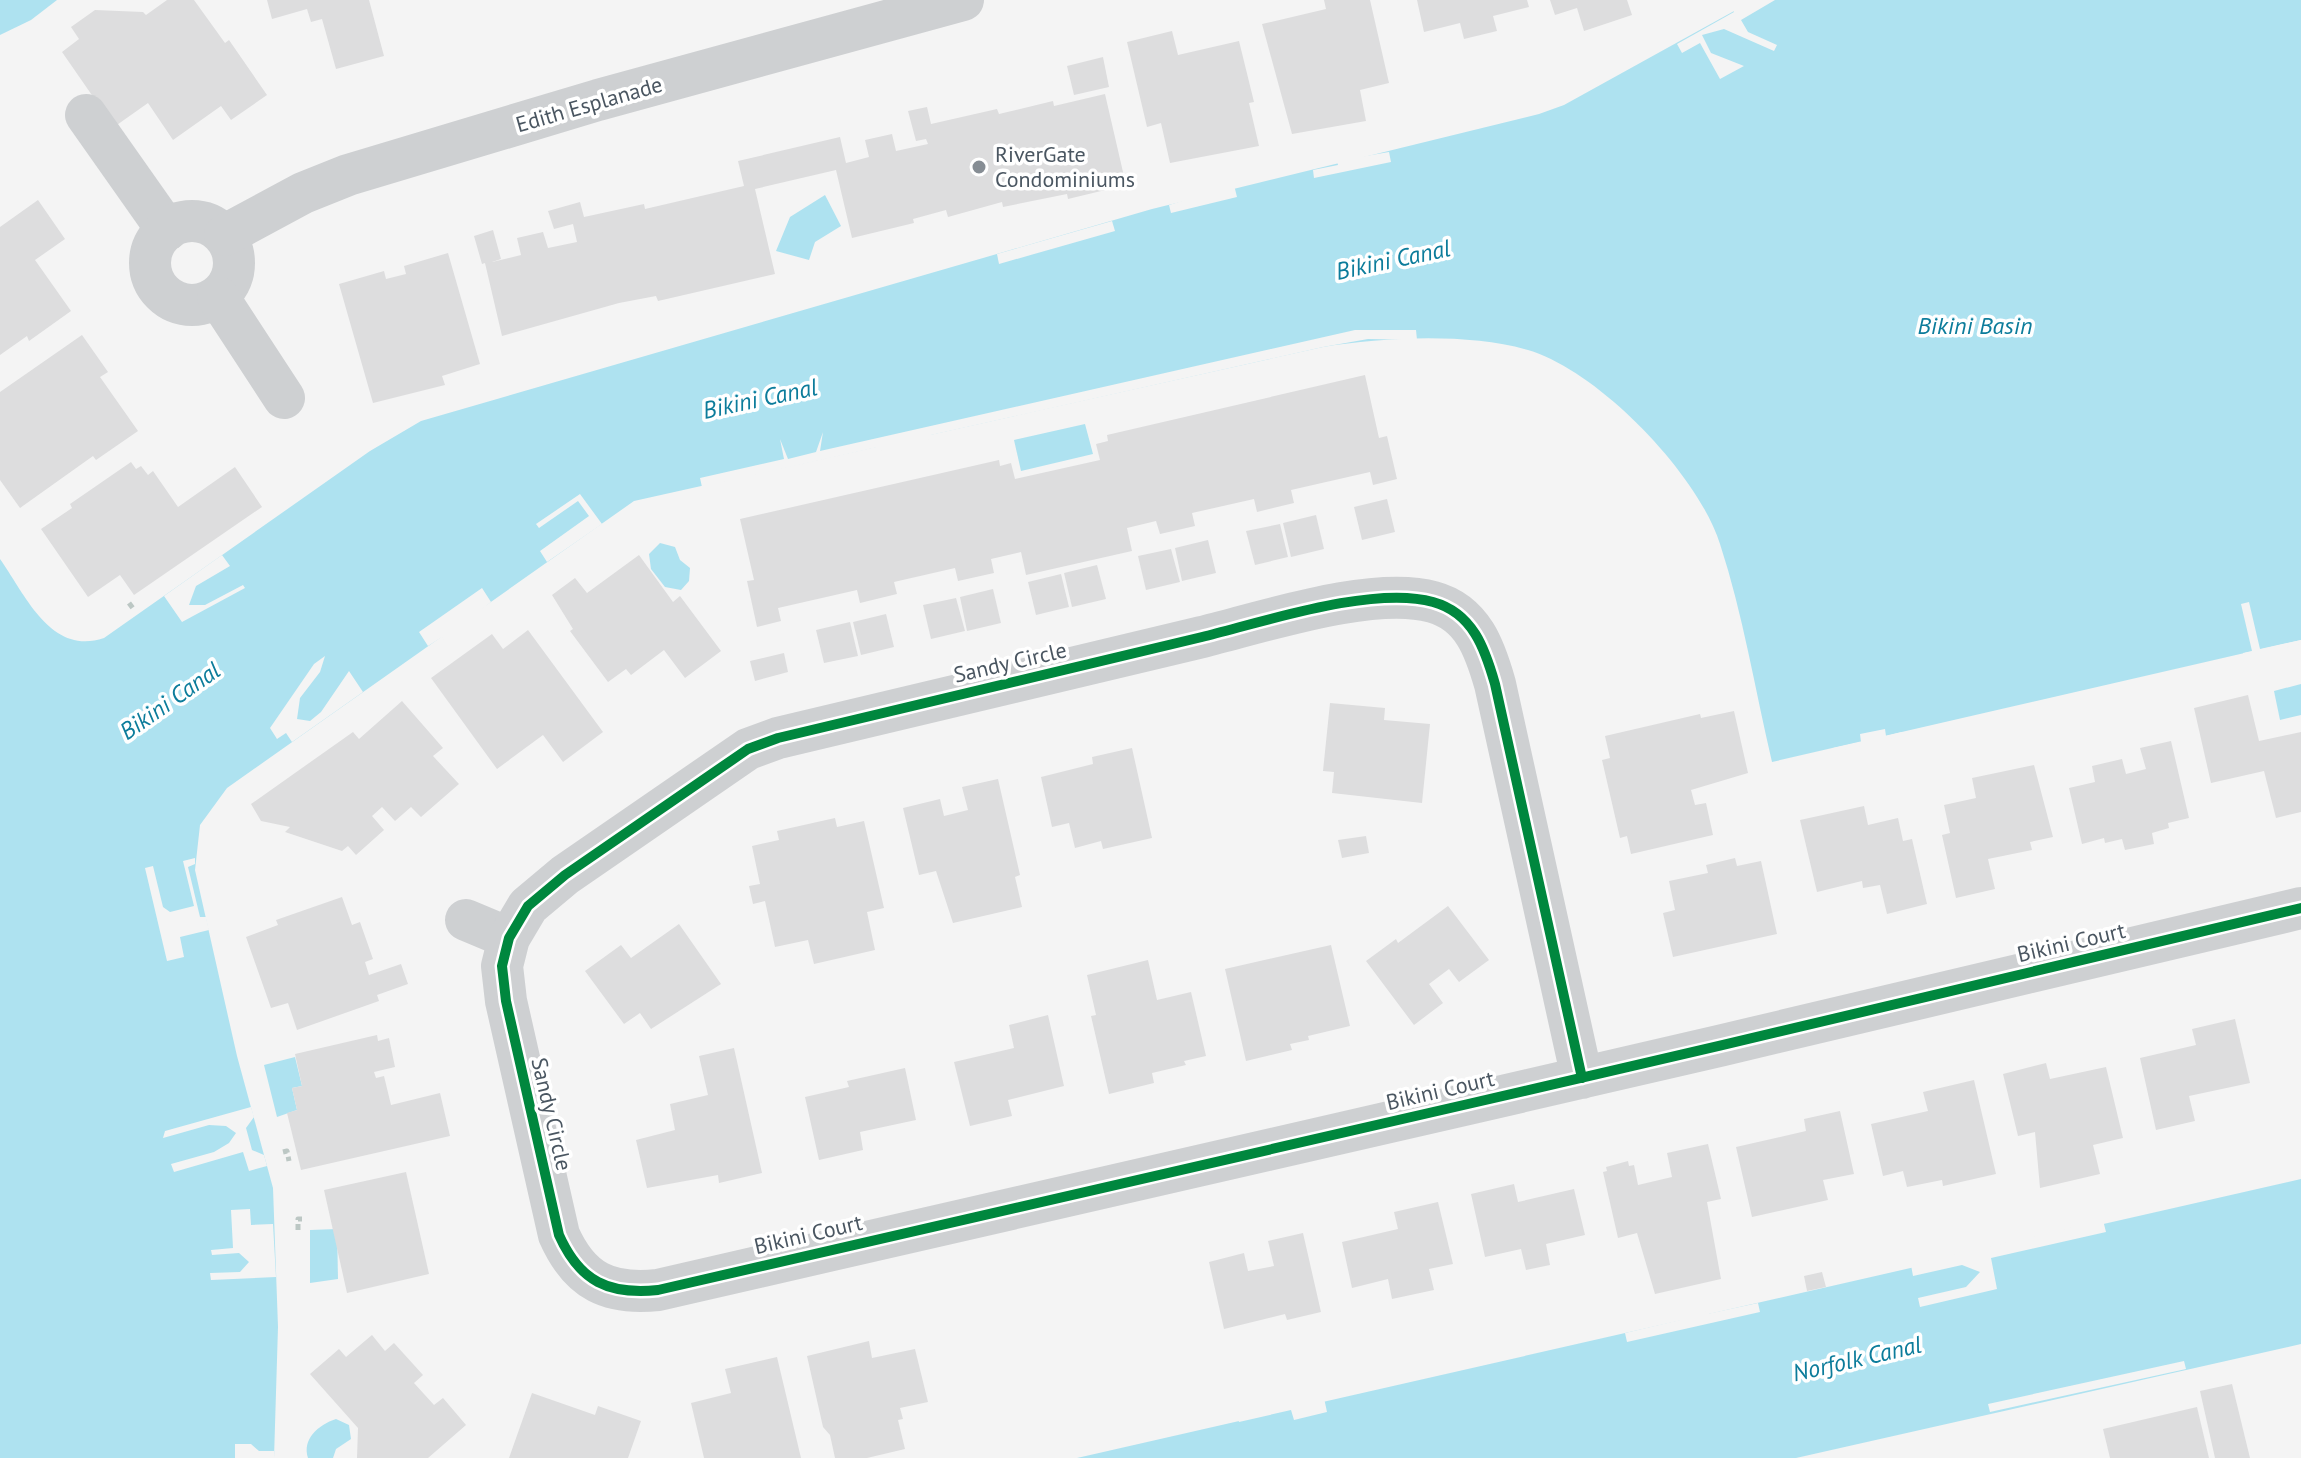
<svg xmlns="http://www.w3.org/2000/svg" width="2301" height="1458" font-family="'PT Sans',sans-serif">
	<rect width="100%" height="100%" fill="#f4f4f4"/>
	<g fill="#aee2f0">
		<polygon points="0,0 57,0 31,20 0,35"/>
		<path d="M1754 0H2301V640L1772 762C1755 690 1743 614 1720 544 1698 474 1599 371 1528 350 1468 333 1385 337 1323 347L634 501 227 788 200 825 195 870 237 1056 273 1188 278 1327 274 1458H0V559C26 596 51 656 104 638L370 451 421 421 1152 209 1539 114 1564 105Z"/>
		<polygon points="825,195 841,226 815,242 809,260 776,251 790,217"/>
		<polygon points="1085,424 1093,454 1021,471 1014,440"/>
		<polygon points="660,543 675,547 680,560 690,568 689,581 681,590 665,587 651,569 649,554"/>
		<polygon points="2301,684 2301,715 2280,720 2274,691"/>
		<polygon points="295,1057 302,1086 292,1088 297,1110 277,1117 264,1065"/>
		<polygon points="2301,1179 2301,1344 1796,1458 1077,1458"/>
		<polygon points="337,1229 338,1279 310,1283 310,1230"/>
		<path d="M336 1419 349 1425 351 1439 336 1449 333 1458H308C302 1439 318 1425 336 1419Z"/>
	</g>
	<g fill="#f4f4f4">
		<polygon points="1746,0 1775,0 1741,20 1748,32 1777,45 1774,51 1724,29 1702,35 1711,53 1744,66 1720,79 1700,43 1682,53 1677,44 1734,12 1732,8"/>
		<polygon points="1389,152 1391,162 1314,178 1313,170 1338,165 1337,161"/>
		<polygon points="1234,185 1237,197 1171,213 1169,205"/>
		<polygon points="1112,221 1115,231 999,264 997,254"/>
		<polygon points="1355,330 1416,330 1417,340 1368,339 1323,347 931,435 931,439 880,451 878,447 702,487 700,478 784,459 780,439 788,459 816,452 823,432 820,451"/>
		<polygon points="580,494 602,524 547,562 540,551 589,516 578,501 539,528 536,524"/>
		<polygon points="222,555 230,566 196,586 189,605 205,605 243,585 245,588 182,622 164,596"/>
		<polygon points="482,588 491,602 444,640 442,637 428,646 419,632"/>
		<polygon points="2249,602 2260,649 2301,640 2301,644 2244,657 2243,653 2252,651 2241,604"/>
		<polygon points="325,656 320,672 300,698 297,719 310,721 321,712 349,671 363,692 292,742 286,733 277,739 270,728 314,664"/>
		<polygon points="1885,729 1886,736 1902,732 1903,736 1834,752 1833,748 1861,742 1860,734"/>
		<polygon points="195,858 195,864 188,867 200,917 206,917 209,930 180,937 184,957 167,961 145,868 153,866 163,907 170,912 194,906 183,861"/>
		<polygon points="251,1107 254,1117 246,1128 252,1150 264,1155 267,1166 249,1171 243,1152 174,1172 171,1164 214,1152 229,1143 236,1133 226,1126 209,1125 163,1138 165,1131"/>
		<polygon points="250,1209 251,1225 273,1224 276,1277 211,1280 210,1273 240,1272 249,1262 239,1253 212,1255 211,1250 233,1248 231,1210"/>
		<polygon points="2103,1220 2106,1232 1991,1258 1997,1289 1920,1307 1918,1298 1966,1287 1980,1272 1962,1265 1913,1276 1911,1265"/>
		<polygon points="1758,1303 1760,1312 1627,1342 1625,1333 1680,1320 1680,1316 1705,1311 1707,1314"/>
		<polygon points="2184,1361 2186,1369 1990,1412 1988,1404"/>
		<polygon points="1324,1398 1327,1412 1294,1420 1291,1410 1239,1422 1238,1418"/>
		<polygon points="235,1444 251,1444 259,1451 274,1451 274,1458 235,1458"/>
	</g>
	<g fill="#ddddde">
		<polygon points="167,0 194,0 225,43 229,40 267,95 231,120 221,106 173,140 148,103 114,127 62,52 79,39 71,27 95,10 143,12 146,15"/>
		<polygon points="267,0 369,0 384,56 336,69 322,19 311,22 307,9 272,19"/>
		<polygon points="1324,0 1370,0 1389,83 1360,90 1366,121 1292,134 1262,24 1326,9"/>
		<polygon points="1417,0 1527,0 1529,7 1493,16 1497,31 1464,39 1460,23 1424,32"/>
		<polygon points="1550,0 1627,0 1632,15 1584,31 1577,8 1555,15"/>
		<polygon points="1172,31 1178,55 1239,41 1254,102 1249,103 1259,146 1170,163 1161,123 1147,127 1127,42"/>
		<polygon points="1103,57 1109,87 1074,95 1067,66"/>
		<polygon points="1105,94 1126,185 1068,199 1067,194 1003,207 1002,202 948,217 946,210 913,219 914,223 852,238 836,170 755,189 775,274 658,301 656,296 619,303 502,336 485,263 482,264 474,236 493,230 501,259 492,262 521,255 517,238 543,232 548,248 577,242 573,224 554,229 548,211 580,202 584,217 644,204 645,209 744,186 738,161 840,137 846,163 869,157 865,140 892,134 896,151 928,144 926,139 916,141 908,111 927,107 931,124 997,109 999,114 1053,101 1054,106"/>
		<polygon points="38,200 65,239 35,260 71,311 29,341 27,336 0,355 0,227"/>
		<polygon points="448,253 480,364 442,376 445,385 373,403 339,284 384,271 386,279 406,274 404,266"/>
		<polygon points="82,335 108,372 100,377 138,431 96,460 93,456 20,508 0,480 0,392"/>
		<polygon points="1365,375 1379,438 1387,436 1397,479 1373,485 1370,472 1291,490 1294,503 1257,512 1254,499 1192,513 1195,526 1160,534 1156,521 1127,528 1132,551 1026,575 1021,552 991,559 994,573 958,581 955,568 894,582 897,594 860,603 857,590 778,608 781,621 757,627 747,581 754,580 740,519 999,460 1000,466 1011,463 1015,479 1100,460 1096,444 1108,441 1107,435"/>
		<polygon points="131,462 136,469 141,466 148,475 153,471 178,507 235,467 262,507 134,595 120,575 88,597 41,529 72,508 70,504"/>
		<polygon points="1387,499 1395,532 1362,540 1354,507"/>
		<polygon points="1316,515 1324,549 1291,557 1283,523"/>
		<polygon points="1280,524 1288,557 1255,565 1246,531"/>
		<polygon points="1208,540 1216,573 1182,581 1175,548"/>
		<polygon points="1171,549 1180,582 1146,590 1138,556"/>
		<polygon points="639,555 673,602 680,596 721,651 685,678 664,650 631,675 626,669 608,682 570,631 573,629 552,595 575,578 587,593"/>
		<polygon points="1097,565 1106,599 1072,607 1064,573"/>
		<polygon points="1061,574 1069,607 1036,615 1028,582"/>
		<polygon points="993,589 1001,623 967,631 960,597"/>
		<polygon points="956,598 965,631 931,639 923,605"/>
		<polygon points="886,614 894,647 861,655 853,622"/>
		<polygon points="850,622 858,656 824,663 816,630"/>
		<polygon points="528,630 603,732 563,762 543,735 497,769 431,678 492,634 503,649"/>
		<polygon points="784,653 788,672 755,681 750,661"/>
		<polygon points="2248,695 2259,741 2301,732 2301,812 2276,818 2264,771 2211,783 2194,708"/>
		<polygon points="402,701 443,748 433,756 459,784 421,817 411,807 395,821 382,807 372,816 384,830 356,855 348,846 342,851 285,832 290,827 261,821 251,804 353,732 359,739"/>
		<polygon points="1330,703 1385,708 1384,720 1430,724 1422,803 1332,793 1334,772 1323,771"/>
		<polygon points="1734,711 1748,773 1691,790 1695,805 1706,803 1713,835 1631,854 1627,836 1620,838 1602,760 1610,758 1605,736 1700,714 1701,718"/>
		<polygon points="2171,741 2189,818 2168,823 2169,828 2152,833 2154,844 2125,850 2122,839 2105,843 2104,838 2082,844 2069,788 2095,782 2092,766 2122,759 2126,774 2146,769 2140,748"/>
		<polygon points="1132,748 1152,838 1103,849 1101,841 1075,848 1069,823 1052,827 1041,777 1093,764 1092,757"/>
		<polygon points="2034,765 2053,837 2030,842 2032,850 1988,859 1995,889 1956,898 1942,835 1950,833 1944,805 1976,798 1972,778"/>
		<polygon points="998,779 1020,875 1015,877 1022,907 953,923 936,871 919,875 903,808 940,799 944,816 968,810 962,787"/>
		<polygon points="1864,806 1868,825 1898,818 1903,841 1912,839 1927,904 1887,914 1880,885 1863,888 1862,881 1817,892 1800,820"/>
		<polygon points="835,818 837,827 864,821 884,908 867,912 875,950 814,964 808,940 775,947 765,901 753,904 749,886 760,884 752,846 779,840 777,831"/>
		<polygon points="1366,836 1369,853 1342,858 1338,840"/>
		<polygon points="1735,858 1737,866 1761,861 1777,934 1673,957 1663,913 1675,910 1669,881 1708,873 1706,865"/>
		<polygon points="342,897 352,925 360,922 373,959 365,962 369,975 401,964 408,984 377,995 379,1001 297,1030 288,1003 271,1008 246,937 278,925 276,920"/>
		<polygon points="1448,906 1489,960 1459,982 1449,969 1429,984 1443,1003 1414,1025 1366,961 1396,939 1398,943"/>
		<polygon points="679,924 721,984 651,1029 640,1013 624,1024 585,971 621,945 631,958"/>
		<polygon points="1331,945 1350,1026 1308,1036 1309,1040 1290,1044 1292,1050 1246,1061 1225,969"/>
		<polygon points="1148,960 1157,1000 1191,992 1206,1056 1184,1061 1186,1065 1152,1073 1154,1083 1109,1094 1091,1016 1096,1015 1087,975"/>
		<polygon points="1048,1015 1064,1086 1008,1100 1012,1116 970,1126 954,1062 1014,1048 1009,1025"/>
		<polygon points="2235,1019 2250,1083 2189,1096 2195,1121 2156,1130 2140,1058 2196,1045 2192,1029"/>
		<polygon points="377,1035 378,1041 389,1038 395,1067 374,1072 376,1078 384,1076 391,1105 440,1093 450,1136 301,1170 287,1113 297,1110 292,1088 302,1086 295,1054"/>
		<polygon points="734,1048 762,1173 719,1183 718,1175 647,1188 636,1140 675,1130 670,1104 708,1095 699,1056"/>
		<polygon points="2046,1063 2050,1079 2106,1067 2123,1138 2093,1145 2100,1174 2040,1188 2035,1132 2018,1136 2003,1074"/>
		<polygon points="905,1068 916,1120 860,1132 863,1150 819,1160 805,1097 849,1087 847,1081"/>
		<polygon points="1974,1080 1996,1174 1943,1186 1942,1180 1907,1187 1903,1171 1883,1176 1871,1124 1928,1111 1923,1092"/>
		<polygon points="1840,1111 1854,1174 1823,1180 1828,1200 1752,1217 1736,1147 1806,1131 1804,1119"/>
		<polygon points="1708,1144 1721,1199 1707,1202 1721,1279 1655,1294 1637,1233 1618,1238 1603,1172 1607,1171 1606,1167 1628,1161 1629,1166 1634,1165 1638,1185 1672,1177 1667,1153"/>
		<polygon points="406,1172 429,1274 347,1293 324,1190"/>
		<polygon points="1514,1184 1518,1202 1574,1189 1585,1235 1546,1244 1550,1265 1526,1270 1521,1249 1485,1257 1471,1194"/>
		<polygon points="1438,1202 1453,1264 1429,1269 1434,1290 1392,1299 1388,1279 1352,1288 1342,1242 1398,1229 1394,1212"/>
		<polygon points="1303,1233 1321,1312 1287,1320 1285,1314 1224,1329 1209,1262 1244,1253 1248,1271 1274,1266 1268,1241"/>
		<polygon points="1822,1272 1826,1287 1807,1291 1804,1276"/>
		<polygon points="372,1335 385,1351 394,1343 423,1375 414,1383 434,1405 443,1398 466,1425 428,1458 357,1458 358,1428 310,1374 339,1349 346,1357"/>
		<polygon points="869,1341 872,1358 915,1349 928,1402 900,1408 903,1419 898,1420 905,1449 867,1458 835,1458 830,1435 823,1427 807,1356"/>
		<polygon points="777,1357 801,1458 704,1458 691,1403 731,1393 725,1369"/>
		<polygon points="2232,1384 2250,1458 2215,1458 2200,1391"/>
		<polygon points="532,1393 595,1415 598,1406 641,1421 628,1458 509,1458"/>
		<polygon points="2197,1407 2209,1458 2110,1458 2103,1429"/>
	</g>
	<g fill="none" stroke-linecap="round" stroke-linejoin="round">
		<g stroke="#bcc7c4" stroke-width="5" stroke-dasharray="6 4" stroke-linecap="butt">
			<polyline points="129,603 135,611"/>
			<polyline points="283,1152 287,1151 289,1161"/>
			<polyline points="298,1230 298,1219 302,1219"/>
		</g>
		<g stroke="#ced0d2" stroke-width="42">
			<polyline points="86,115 167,230"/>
			<circle cx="192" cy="263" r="42"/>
			<polyline points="225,235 303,193 348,175 598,100 963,0"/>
			<polyline points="218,297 284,398"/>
			<polyline points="466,920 509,938"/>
			<path d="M1582 1078 1495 684C1485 649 1473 613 1433 602 1374 585 1263 622 1202 637 1061 670 920 705 778 738L748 749 565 875 528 906 509 938 502 966 506 1001 559 1235C580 1282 609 1295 658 1290L1468 1104C1746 1040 2024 975 2301 908"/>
		</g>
		<g stroke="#fff" stroke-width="15">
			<path id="cycleway" d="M1582 1078 1495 684C1485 649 1473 613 1433 602 1374 585 1263 622 1202 637 1061 670 920 705 778 738L748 749 565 875 528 906 509 938 502 966 506 1001 559 1235C580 1282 609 1295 658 1290L1468 1104C1746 1040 2024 975 2301 908"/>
		</g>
		<use href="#cycleway" stroke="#00873e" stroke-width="10"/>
	</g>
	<circle fill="#868d94" stroke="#fff" stroke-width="3" cx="979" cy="167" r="8"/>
	<g text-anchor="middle" stroke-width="7" stroke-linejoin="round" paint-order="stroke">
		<g font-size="22" fill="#4a5661" stroke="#fff">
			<text transform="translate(589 104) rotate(-16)" y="8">Edith Esplanade</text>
			<text transform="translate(1010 662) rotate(-13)" y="8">Sandy Circle</text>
			<text transform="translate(2071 942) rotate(-13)" y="8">Bikini Court</text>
			<text transform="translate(1440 1090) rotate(-13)" y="8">Bikini Court</text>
			<text transform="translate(552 1114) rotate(77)" y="8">Sandy Circle</text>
			<text transform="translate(808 1234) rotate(-13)" y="8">Bikini Court</text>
		</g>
		<g font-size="22" fill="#4a5661" stroke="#fff" text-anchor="start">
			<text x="995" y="162">RiverGate<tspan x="995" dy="25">Condominiums</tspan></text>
		</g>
		<g font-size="24" font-style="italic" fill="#0c7c9b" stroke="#fff">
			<text transform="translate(1393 260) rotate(-12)" y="8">Bikini Canal</text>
			<text x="1975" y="334">Bikini Basin</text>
			<text transform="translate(760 399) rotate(-12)" y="8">Bikini Canal</text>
			<text transform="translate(170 701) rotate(-35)" y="8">Bikini Canal</text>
			<text transform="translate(1857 1359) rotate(-13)" y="8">Norfolk Canal</text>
		</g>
	</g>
</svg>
